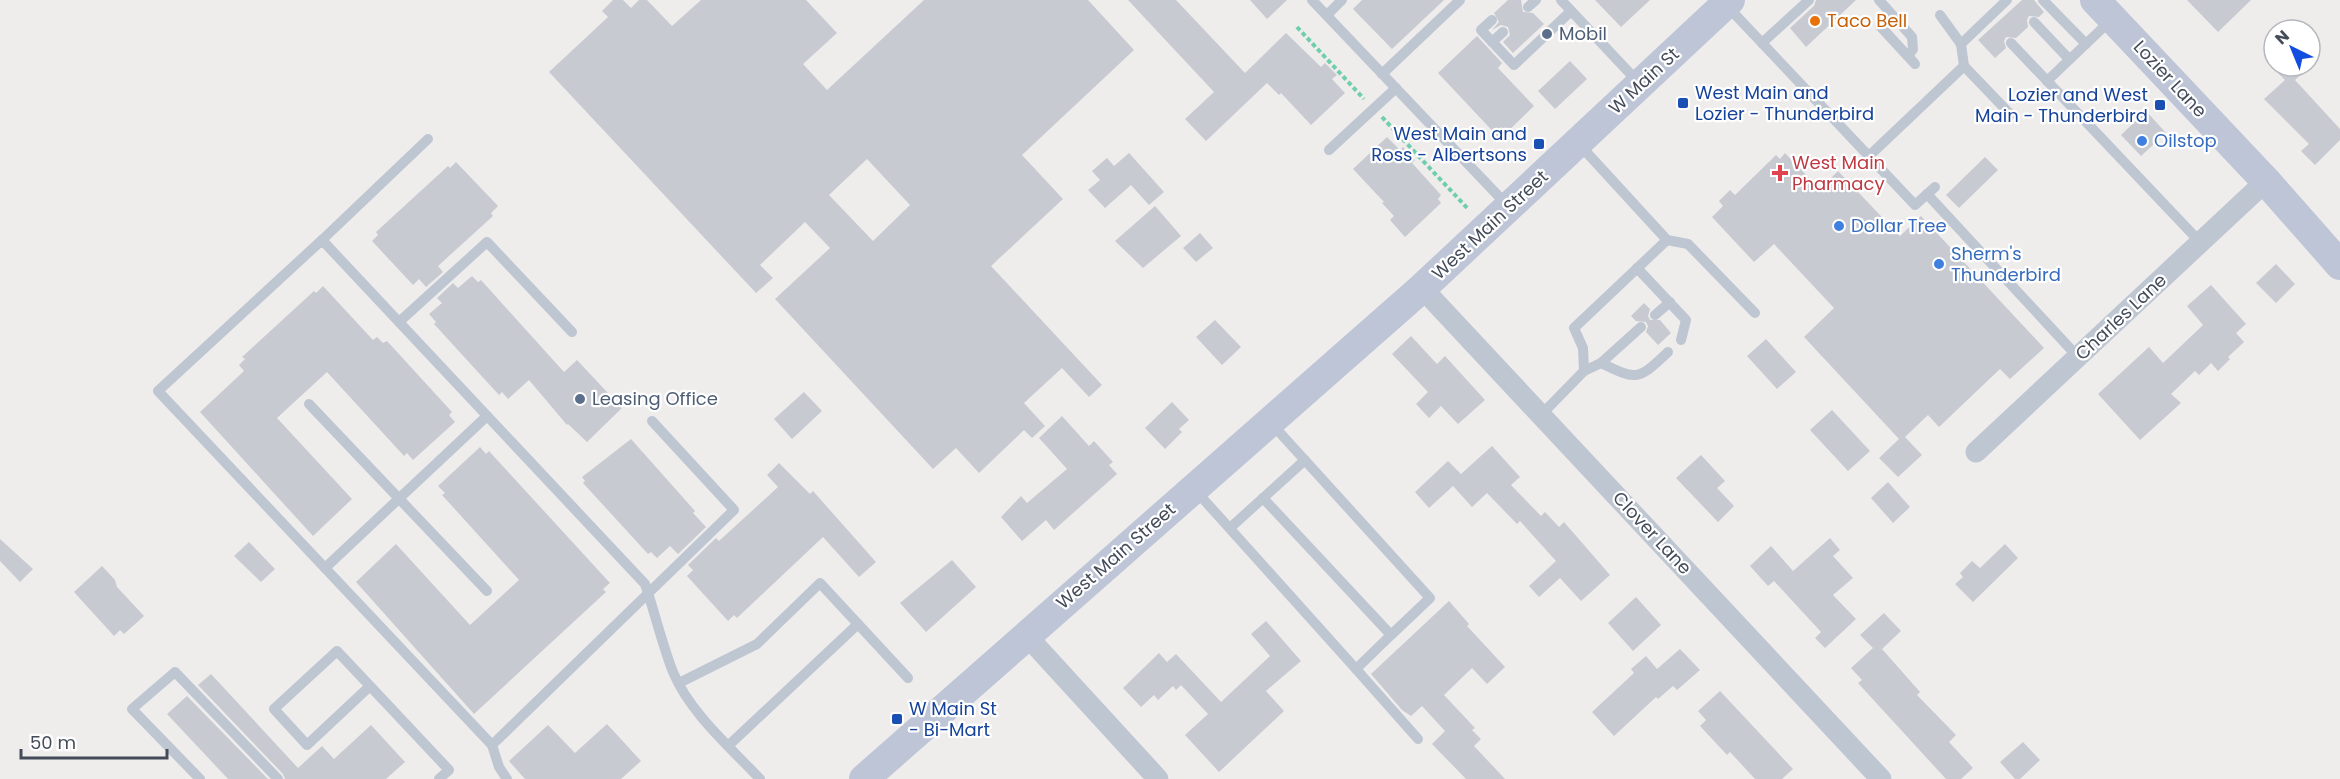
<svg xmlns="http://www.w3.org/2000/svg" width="2340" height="779" font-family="Poppins,sans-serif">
	<rect width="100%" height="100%" fill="#efecec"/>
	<g fill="#c8cad2" fill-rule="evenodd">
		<path d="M613 0H623L631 8 639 0H647L672 26 701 0H806L837 33 803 64 827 90 924 0H1088L1134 50 1022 155 1063 199 991 266 1102 385 1089 397 1062 368 1024 403 1045 426 1032 438 1024 430 979 473 956 448 933 469 775 299 830 248 805 222 760 265 773 278 756 293 549 72 608 17 602 11ZM867 159 910 205 873 241 829 195Z"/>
		<polygon points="1128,0 1176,0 1245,73 1286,33 1321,67 1325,63 1337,75 1332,79 1345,93 1311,125 1281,93 1279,95 1267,83 1206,141 1185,119 1214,92"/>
		<polygon points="1250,0 1287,0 1267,19"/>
		<polygon points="1362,0 1444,0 1392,49 1353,9"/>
		<polygon points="1508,0 1521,0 1523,12 1533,13 1544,24 1513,53 1503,42 1510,35 1508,27 1501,25 1492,30 1499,22 1494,13"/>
		<polygon points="1595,0 1650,0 1621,27"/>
		<polygon points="1816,0 1856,0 1806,47 1790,28 1814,6"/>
		<polygon points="2022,0 2034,0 2044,12 2039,17 2029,16 2027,20 2028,27 2016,38 2006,37 2004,41 2006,48 1995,58 1978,40"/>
		<polygon points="2187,0 2251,0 2218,32"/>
		<polygon points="1477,36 1502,63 1498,68 1534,106 1500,139 1438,73"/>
		<polygon points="1570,61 1587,79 1555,109 1538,91"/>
		<polygon points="2286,66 2311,66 2295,80 2340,129 2340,140 2315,165 2301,151 2309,144 2264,99 2285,80 2278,73"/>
		<polygon points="2146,111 2166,133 2141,156 2121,135"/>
		<polygon points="1387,137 1400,150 1403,147 1415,160 1412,163 1441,195 1438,199 1441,203 1405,237 1390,220 1394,216 1382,203 1384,202 1353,169"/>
		<polygon points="1129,153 1164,192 1149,205 1131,185 1105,208 1088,190 1100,180 1092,171 1107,158 1114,166"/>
		<polygon points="1785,153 1820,189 1838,171 1900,236 1921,216 2044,348 2010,379 2000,369 1939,427 1928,415 1905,437 1922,455 1898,477 1879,458 1899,439 1804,337 1834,308 1774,244 1754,262 1712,217 1723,206 1719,201 1730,190 1735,195 1776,155 1780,159"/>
		<polygon points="1985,157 1998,170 1959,208 1946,195"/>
		<polygon points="456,162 498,206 491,213 493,216 438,266 443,272 426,287 419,279 413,285 372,241 378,235 376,232 448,166 450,168"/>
		<polygon points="1155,206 1181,236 1143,268 1115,241"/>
		<polygon points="1200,233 1213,248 1196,262 1183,248"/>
		<polygon points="2276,264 2295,284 2276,303 2256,283"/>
		<polygon points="472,276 478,282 481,280 564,372 577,360 622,408 587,442 568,424 567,425 529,380 508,399 502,392 499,395 434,324 436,322 429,314 442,303 437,298 453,283 458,288"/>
		<polygon points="2211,285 2246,324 2236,333 2244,342 2228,357 2230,359 2218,371 2211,363 2199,375 2195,371 2171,394 2181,403 2140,440 2098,394 2149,347 2163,363 2203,325 2187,306"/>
		<polygon points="323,286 373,340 377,337 383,343 387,341 452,412 449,415 455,422 413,460 407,453 404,456 327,372 277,418 352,499 313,536 200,412 244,371 239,365 245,359 242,357 314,291 316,293"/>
		<polygon points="1644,303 1650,309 1648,316 1650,320 1660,320 1671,333 1658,345 1646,332 1648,326 1646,322 1636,321 1631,316"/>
		<polygon points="1215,320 1241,347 1222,365 1196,337"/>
		<polygon points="1411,336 1437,364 1445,356 1485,400 1458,424 1441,406 1429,418 1416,404 1428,392 1392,354"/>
		<polygon points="1766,339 1796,372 1777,389 1747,356"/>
		<polygon points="804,392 822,411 792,439 774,419"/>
		<polygon points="1172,402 1189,420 1179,429 1182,432 1165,449 1145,428"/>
		<polygon points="1832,410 1870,451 1848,471 1810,430"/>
		<polygon points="1062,416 1089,446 1094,441 1113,462 1109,465 1117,474 1054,530 1046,520 1022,541 1001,517 1021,496 1027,503 1067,469 1039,438"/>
		<polygon points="631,439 695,511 693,513 706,527 678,554 670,546 657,558 651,552 648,554 583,483 585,481 582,477"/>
		<polygon points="1492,446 1520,477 1511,485 1541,516 1545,512 1559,527 1564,522 1610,575 1581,601 1560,578 1539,597 1529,586 1556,561 1520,521 1517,524 1487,493 1472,507 1453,486 1429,508 1415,492 1448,461 1461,474"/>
		<polygon points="480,447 486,454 489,451 610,583 603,589 606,592 474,714 356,582 396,544 470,625 519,580 442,495 445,493 438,486"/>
		<polygon points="1701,455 1725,481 1717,488 1734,506 1718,522 1676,478"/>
		<polygon points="779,463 810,494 813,491 876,562 859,577 823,537 737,618 734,615 728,621 687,576 693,570 688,565 716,538 719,541 778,487 767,475"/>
		<polygon points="1888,482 1910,507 1893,523 1871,498"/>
		<polygon points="1830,538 1840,550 1833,556 1853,578 1833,595 1856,619 1825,648 1815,638 1821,632 1774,581 1768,586 1750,566 1771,546 1793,571"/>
		<polygon points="0,539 33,569 20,582 0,561"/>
		<polygon points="249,542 275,569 261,582 234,556"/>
		<polygon points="2005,544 2018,558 1973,602 1955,584 1963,577 1960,573 1972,561 1980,568"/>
		<polygon points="952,560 976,587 926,632 900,603"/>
		<polygon points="102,566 115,580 117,587 144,616 124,634 120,630 114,636 74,592"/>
		<polygon points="1636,597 1661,625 1633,651 1608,623"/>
		<polygon points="1449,601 1469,624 1467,626 1505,667 1487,684 1472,668 1444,695 1475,728 1472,730 1481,739 1474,746 1505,779 1466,779 1432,744 1445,731 1422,706 1411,716 1402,710 1371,674"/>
		<polygon points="1884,613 1901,631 1882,649 1920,692 1917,695 1956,735 1949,742 1973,768 1961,779 1946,779 1858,683 1862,680 1851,668 1873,648 1860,635"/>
		<polygon points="1266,621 1301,661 1266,691 1284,711 1219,772 1185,735 1208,714 1181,685 1176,690 1173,686 1158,700 1154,695 1141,707 1123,688 1159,653 1167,662 1176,654 1221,702 1270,656 1251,634"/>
		<polygon points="1680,649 1700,670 1677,690 1673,686 1658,699 1656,697 1614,736 1592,712 1634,673 1631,669 1646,656 1657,669"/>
		<polygon points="211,674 298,768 322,746 334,759 371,725 405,762 386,779 285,779 283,774 198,685"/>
		<polygon points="1720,691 1793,769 1782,779 1755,779 1730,752 1727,755 1700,726 1706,720 1698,711"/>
		<polygon points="187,696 268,779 228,779 167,714"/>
		<polygon points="607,724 641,761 621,779 525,779 509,761 548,725 575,753"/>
		<polygon points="2023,742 2040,760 2020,779 2015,779 2000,762"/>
	</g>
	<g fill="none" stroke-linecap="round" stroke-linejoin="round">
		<g stroke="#6eceae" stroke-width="4" stroke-dasharray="4.5 3" stroke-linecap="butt">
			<polyline points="1297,27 1364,99"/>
			<polyline points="1382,117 1469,210"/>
		</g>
		<g stroke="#bec6d2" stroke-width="10">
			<polyline points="1312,0 1507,205"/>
			<polyline points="1561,0 1639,83"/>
			<polyline points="1879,0 1912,37 1913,49 1908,56"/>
			<polyline points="2007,0 1961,44 1964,66 2011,115"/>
			<polyline points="2043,0 2086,44"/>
			<polyline points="1528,7 1536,0"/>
			<polyline points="1728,7 1915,205 1935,187"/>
			<polyline points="1327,15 1342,0"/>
			<polyline points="1940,15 1961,44"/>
			<polyline points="1492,20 1481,30 1514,65 1571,11"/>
			<polyline points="2034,22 2069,59"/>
			<polyline points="1880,26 1915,64"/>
			<polyline points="1492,42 1503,32"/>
			<polyline points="1762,43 1809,0"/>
			<polyline points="2011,43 2200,242"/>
			<polyline points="1382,74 1460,0"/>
			<polyline points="2047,81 2110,21"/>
			<polyline points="1578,143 1667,240 1688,244 1755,313"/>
			<polyline points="1329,150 1396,88"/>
			<polyline points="1869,156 1964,66"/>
			<polyline points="1927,194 2078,357"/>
			<polyline points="322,240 428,139"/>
			<polyline points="1637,268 1686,320 1681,340"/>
			<polyline points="1655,315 1670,302"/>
			<polyline points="399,322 487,242 572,332"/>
			<path d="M1601 363C1638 381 1638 380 1668 352"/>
			<polyline points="1584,371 1601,363 1641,327"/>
			<polyline points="309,404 487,591"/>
			<polyline points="1541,415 1584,371 1583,348 1574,328 1667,240"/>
			<path d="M652 421 734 510 492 745 158 391 322 240 645 584C655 613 662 644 673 672 690 713 730 747 760 779"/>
			<polyline points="1196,491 1356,669"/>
			<polyline points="1263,498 1391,635 1430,598 1272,424"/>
			<polyline points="1230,528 1305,460"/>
			<polyline points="325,568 487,416"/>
			<polyline points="1391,635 1356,669 1418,739"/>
			<polyline points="679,683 757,644 820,583 908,678"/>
			<polyline points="370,686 337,651 274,709 307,745 370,686 449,770 439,779"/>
			<polyline points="492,745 499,767 507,779"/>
			<polyline points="729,745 858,624"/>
			<polyline points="200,779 132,709 175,672 278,779"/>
		</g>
		<g stroke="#bec6d2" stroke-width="21">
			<polyline points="1422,288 1881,779"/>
			<polyline points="1976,452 2266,181"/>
			<polyline points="1026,635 1158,779"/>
		</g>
		<g stroke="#bdc5d6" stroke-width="30">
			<polyline points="2095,0 2266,181 2340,265"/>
			<polyline points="864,779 1422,288 1730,0"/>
		</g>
	</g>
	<circle fill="#e8710a" stroke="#fff" stroke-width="2" cx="1815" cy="21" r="6"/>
	<g fill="#5c6f8a" stroke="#fff" stroke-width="2">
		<circle cx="1547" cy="34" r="6"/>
		<circle cx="580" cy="399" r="6"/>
	</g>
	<g fill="#1a4fb4" stroke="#fff" stroke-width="2">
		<rect x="1677" y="97" width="12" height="12" rx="3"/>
		<rect x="2154" y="99" width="12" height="12" rx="3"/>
		<rect x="1533" y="138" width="12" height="12" rx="3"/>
		<rect x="891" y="713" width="12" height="12" rx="3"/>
	</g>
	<g fill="#3f7fe0" stroke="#fff" stroke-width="2">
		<circle cx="2142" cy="141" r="6"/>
		<circle cx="1839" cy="226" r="6"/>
		<circle cx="1939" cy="264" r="6"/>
	</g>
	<path fill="#e0444e" stroke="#fff" stroke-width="2" d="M1777 164h6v6h6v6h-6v6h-6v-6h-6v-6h6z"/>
	<g text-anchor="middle" stroke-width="4.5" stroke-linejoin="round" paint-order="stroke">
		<g font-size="18" fill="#c56008" stroke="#fff" text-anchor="start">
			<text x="1827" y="27">Taco Bell</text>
		</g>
		<g font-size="18" fill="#4e5e75" stroke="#fff" text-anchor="start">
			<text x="1559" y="40">Mobil</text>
			<text x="592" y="405">Leasing Office</text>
		</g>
		<g font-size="18" fill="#444c5a" stroke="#fff">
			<text transform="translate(2170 79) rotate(47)" y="6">Lozier Lane</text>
			<text transform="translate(1644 81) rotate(-43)" y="6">W Main St</text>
			<text transform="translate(1490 225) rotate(-43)" y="6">West Main Street</text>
			<text transform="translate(2121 317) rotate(-43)" y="6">Charles Lane</text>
			<text transform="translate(1652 533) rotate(47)" y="6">Clover Lane</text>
			<text transform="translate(1116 556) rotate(-41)" y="6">West Main Street</text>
		</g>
		<g font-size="18" fill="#164399" stroke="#fff" text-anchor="start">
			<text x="1695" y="99">West Main and<tspan x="1695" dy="21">Lozier - Thunderbird</tspan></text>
			<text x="2148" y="101" text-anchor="end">Lozier and West<tspan x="2148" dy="21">Main - Thunderbird</tspan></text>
			<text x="1527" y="140" text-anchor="end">West Main and<tspan x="1527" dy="21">Ross - Albertsons</tspan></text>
			<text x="909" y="715">W Main St<tspan x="909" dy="21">- Bi-Mart</tspan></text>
		</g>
		<g font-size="18" fill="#366cbe" stroke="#fff" text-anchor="start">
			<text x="2154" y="147">Oilstop</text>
			<text x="1851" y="232">Dollar Tree</text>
			<text x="1951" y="260">Sherm's<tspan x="1951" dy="21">Thunderbird</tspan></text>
		</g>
		<g font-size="18" fill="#be3a42" stroke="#fff" text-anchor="start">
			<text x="1792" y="169">West Main<tspan x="1792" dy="21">Pharmacy</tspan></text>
		</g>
	</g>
	<g transform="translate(2292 48) rotate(317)"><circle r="28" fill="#ffffff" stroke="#b4b7bd" stroke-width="1.5"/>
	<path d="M0-4.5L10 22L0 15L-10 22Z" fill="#124de2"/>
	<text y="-9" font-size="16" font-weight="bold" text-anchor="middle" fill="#444c5a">N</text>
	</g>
	<path d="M21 749v9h146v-9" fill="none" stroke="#444c5a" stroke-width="3"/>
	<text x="30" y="749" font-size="18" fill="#444c5a" stroke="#ffffff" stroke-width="4.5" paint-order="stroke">50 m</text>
</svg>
